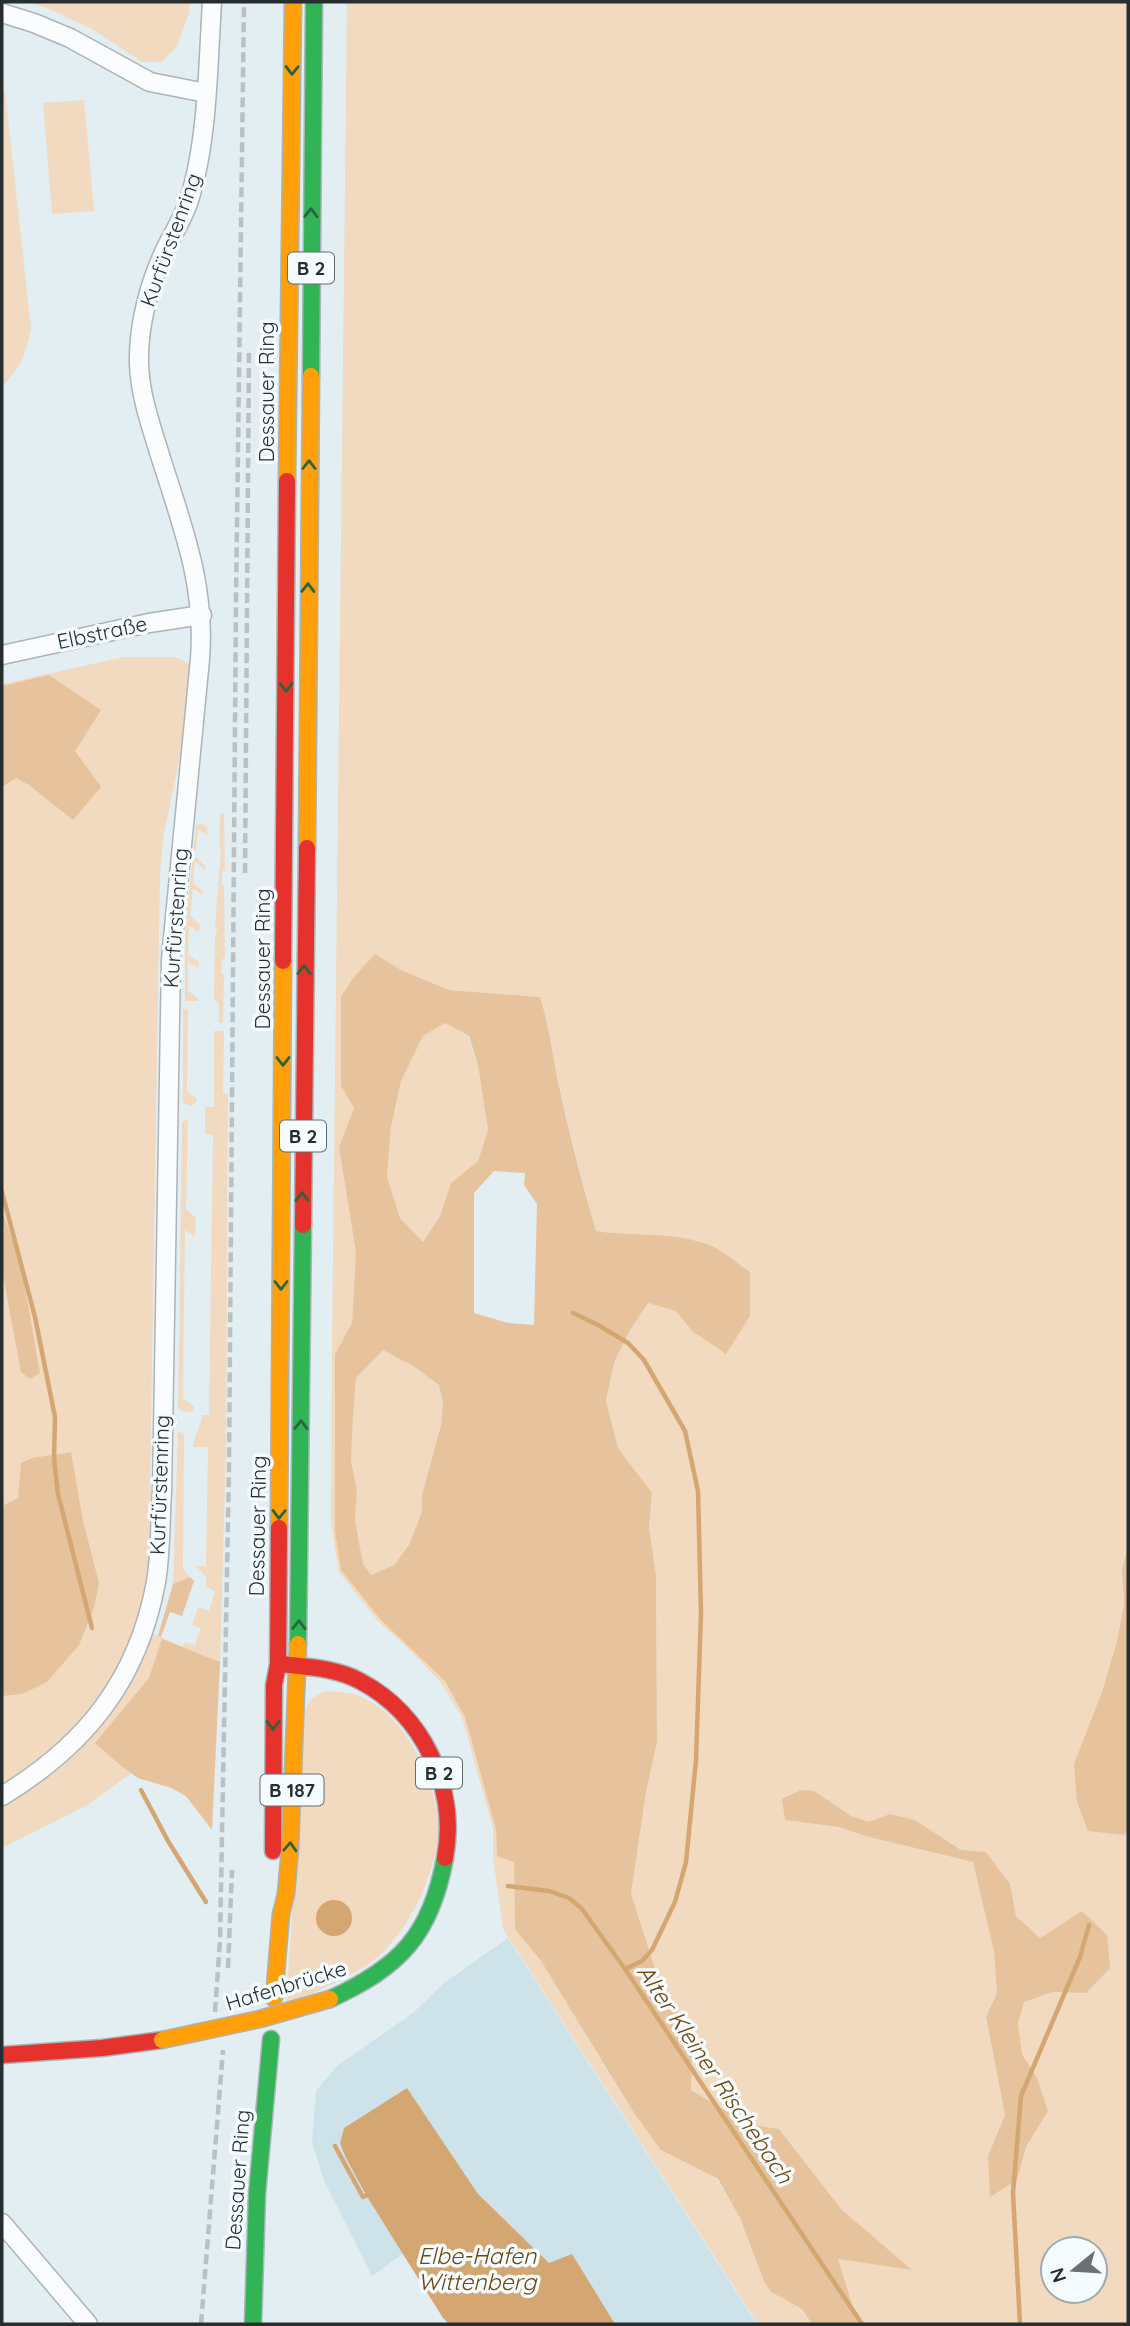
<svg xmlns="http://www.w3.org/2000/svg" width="1130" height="2326" font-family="Quicksand,sans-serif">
	<rect width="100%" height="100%" fill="#e2eef2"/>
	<polygon fill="#cde3e9" points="508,1938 757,2324 615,2324 572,2255 549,2263 478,2194 407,2088 344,2128 340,2143 407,2251 372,2276 324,2181 312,2142 316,2091 337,2066 413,2013 444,1983"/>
	<g fill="#f1dac0" fill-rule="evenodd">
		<polygon points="27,2 190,2 189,13 177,46 162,62 142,62 94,30 47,8"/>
		<path d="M347 2H1128V1545L1122 1569 1124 1604 1117 1641 1102 1692 1124 1835 1128 1832V2324H858L837 2259 910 2269 842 2210 779 2129 748 2124 691 2090 693 2029 663 1993 631 1895 646 1792 657 1742 656 1575 649 1527 652 1493 618 1448 606 1399 614 1363 630 1330 648 1303 676 1311 692 1331 623 1235 596 1231C582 1181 569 1131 558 1080 552 1052 548 1024 539 997L449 990 401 970 375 955 341 1086 354 1108 339 1147 356 1253 352 1323 335 1354V1532L341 1570 445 1681 465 1717 496 1830 497 1856 514 1861 516 1929 541 1961 634 2113 661 2149 717 2179 740 2218 764 2281 771 2292 802 2309 812 2324H758L503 1929 493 1857V1829L462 1717 441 1683 414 1654 378 1621 339 1572 331 1523 332 1344ZM814 1791 851 1816 869 1822 890 1814 915 1820 961 1850 986 1852 1010 1884 1016 1916 1040 1938 1086 1992H1053L1024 2002 1018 2024 1022 2054 1037 2078 1036 2130 1026 2147 1017 2180 991 2196 988 2156 1005 2115 986 2018 997 1993 994 1952 973 1862 869 1837 839 1827 786 1820ZM1053 2249H1095V2291H1053Z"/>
		<path d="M2 86 5 92 31 328C26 354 21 368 2 386Z"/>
		<polygon points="84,100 94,211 52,214 43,103"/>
		<path d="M124 657H175L190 664 180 757 164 833 160 873 150 1486C159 1532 148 1581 139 1627L183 1647 185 1642 195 1645 201 1628 192 1625 198 1607 209 1611 215 1591 206 1587V1577L196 1566H206L208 1447H193C194 1435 201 1427 202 1415H209L213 1135 205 1134V1107H214V1031H224L223 1093 228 1094 226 1450 220 1662 198 1653 188 1732 89 1804 2 1848V684Z"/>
		<polygon points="220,813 224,813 225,871 222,871 222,885 224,886 225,959 222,959 221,973 224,974 223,1023 219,1023 219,1004 214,999 215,936 216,935 217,928 215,927 221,849 219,845"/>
		<polygon points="203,824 207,827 207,835 198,829 195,856 205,866 205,870 195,861 193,883 203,891 203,895 193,889 190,916 200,925 199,932 189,926 188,955 199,962 199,968 188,962 188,991 198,998 198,1001 185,1001 185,932 196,825"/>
		<polygon points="183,1009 187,1009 188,1012 187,1091 197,1099 195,1104 190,1106 183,1102"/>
		<polygon points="445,1023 468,1036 478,1065 488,1130 478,1161 451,1183 440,1216 423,1242 400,1218 387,1177 391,1127 401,1081 423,1036"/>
		<path d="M188 1119 186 1209 196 1218 195 1237 185 1230 183 1398 194 1407 193 1411C187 1413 183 1413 178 1408L182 1122Z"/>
		<polygon points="383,1349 415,1367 440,1385 443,1402 441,1425 422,1495 422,1512 409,1545 394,1565 371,1575 363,1564 355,1520 357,1490 351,1461 353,1417 356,1378"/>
		<polygon points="178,1432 183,1433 184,1437 183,1569 190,1577 173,1584"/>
		<path d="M325 1691C337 1692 351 1692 362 1697 408 1717 439 1786 439 1834 439 1841 436 1848 435 1855 426 1890 411 1921 387 1948 366 1972 315 1992 286 2006L305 1708 312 1698Z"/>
	</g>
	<g fill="#e6c39c" fill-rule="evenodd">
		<polygon points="49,675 101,710 75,751 101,787 73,820 29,785 16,778 2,787 2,686"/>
		<path d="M375 954 401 970 449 990 540 997C548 1023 552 1050 557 1077 568 1129 581 1180 596 1231 634 1237 673 1231 709 1245 724 1251 738 1264 750 1272V1316L726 1354 692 1331 676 1311 648 1303 630 1330 614 1363 606 1400 618 1448 652 1493 649 1527 656 1575 657 1742 646 1792 631 1894 663 1993 693 2029 691 2090 748 2124 779 2129 842 2210 912 2270 838 2259 858 2324H812L802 2309 771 2292 764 2281 740 2218 718 2179 661 2150 634 2113 541 1961 515 1929 514 1862 497 1856 496 1830 465 1717 445 1681 381 1620 341 1570 335 1532V1354L352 1323 356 1253 339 1147 354 1108 341 1086V997L353 978ZM445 1023 469 1036 478 1065 488 1130 478 1161 451 1183 440 1216 423 1242 400 1218 387 1177 391 1127 401 1081 423 1036ZM494 1171 525 1173 524 1185 537 1204 534 1325 508 1323 474 1313V1193ZM383 1350 415 1367 439 1385 443 1402 441 1425 422 1495V1512L409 1545 394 1565 371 1575 363 1564 355 1520 357 1490 351 1461 353 1417 356 1378Z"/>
		<path d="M2 1212C24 1262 30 1320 40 1373L30 1379 21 1372 2 1270Z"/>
		<polygon points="71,1452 83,1521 99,1583 94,1608 79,1645 47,1682 22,1694 2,1696 2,1506 18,1498 21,1463 32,1458"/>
		<polygon points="1128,1545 1128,1832 1124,1835 1088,1831 1077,1802 1074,1764 1102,1692 1117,1641 1124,1604 1122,1569"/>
		<polygon points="190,1577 194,1581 182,1616 170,1612 161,1637 158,1636 173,1584"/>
		<polygon points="162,1639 220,1662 212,1830 186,1796 171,1788 138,1778 120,1765 95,1743 149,1678"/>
		<polygon points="801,1790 814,1791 851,1816 869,1822 890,1814 915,1820 961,1850 986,1852 1010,1884 1016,1916 1040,1938 1082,1911 1107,1935 1110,1968 1086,1993 1053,1992 1024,2002 1018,2024 1022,2054 1037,2078 1048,2111 1026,2147 1017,2180 990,2197 988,2156 1005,2115 986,2017 997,1993 994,1952 973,1862 869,1837 839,1827 785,1820 782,1799"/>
	</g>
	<g fill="#d4a672">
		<circle cx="334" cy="1918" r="18"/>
		<polygon points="407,2088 478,2194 549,2263 572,2254 615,2324 449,2324 443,2318 366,2195 346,2158 340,2143 344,2128"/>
	</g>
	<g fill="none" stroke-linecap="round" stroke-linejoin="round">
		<g stroke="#d4a672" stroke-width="4.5">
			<polyline points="2,1192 35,1317 55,1417 54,1459 58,1494 92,1628"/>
			<polyline points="573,1313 598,1325 628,1343 644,1360 685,1431 698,1491 701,1613 696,1760 686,1862 675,1902 652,1950 642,1961 625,1969"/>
			<polyline points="141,1790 168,1841 206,1902"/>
			<polyline points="508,1886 549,1891 569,1898 582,1909 625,1969 862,2324"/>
			<polyline points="335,2146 363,2197 368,2195"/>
			<polyline points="1020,2324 1013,2193 1021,2096 1080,1957 1089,1925"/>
		</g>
		<g stroke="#abb4b7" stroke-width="21">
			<g id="street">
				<polyline points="2,13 34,23 70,38 150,82 206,93"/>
				<polyline points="2,655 149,623 202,615"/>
				<path d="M2 1796C86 1745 138 1680 156 1582 161 1553 160 1521 162 1492L171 959 200 659C206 583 181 523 159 452 150 423 140 394 139 364 138 326 149 284 165 250 173 233 185 216 190 197 208 138 208 64 212 2"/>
				<polyline points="2,2223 88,2324"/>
			</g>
		</g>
		<g stroke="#abb4b7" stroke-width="19">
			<g id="fast">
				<polyline points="311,376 314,2"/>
				<polyline points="298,1644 303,1225"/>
				<path d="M330 1999C400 1967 431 1935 445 1858"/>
				<polyline points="253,2324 257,2194 271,2039"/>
			</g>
		</g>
		<g stroke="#abb4b7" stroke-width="19">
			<g id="slow">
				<polyline points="287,481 293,2"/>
				<polyline points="307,848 311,376"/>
				<polyline points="279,1528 283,961"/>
				<polyline points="274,1998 281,1914 286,1894 290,1848 298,1644"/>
			</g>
		</g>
		<g stroke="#abb4b7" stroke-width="19">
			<g id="jam">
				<polyline points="283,961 287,481"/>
				<polyline points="303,1225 307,848"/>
				<path d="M281 1664C307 1667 336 1668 360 1681 423 1714 458 1788 445 1858"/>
				<polyline points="273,1851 274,1685 278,1664 279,1528"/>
				<polyline points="2,2055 102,2048 162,2040"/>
			</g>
		</g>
		<use href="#street" stroke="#fbfcfd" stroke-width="18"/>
		<use href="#fast" stroke="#30b455" stroke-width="16"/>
		<use href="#slow" stroke="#ff9f0a" stroke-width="16"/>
		<use href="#jam" stroke="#e5322d" stroke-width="16"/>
		<g stroke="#bdc0c1" stroke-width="4.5" stroke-dasharray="10 5" stroke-linecap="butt">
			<polyline points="245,873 249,348"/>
			<polyline points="228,1968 232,1870"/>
			<polyline points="215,2012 220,1941 229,1468 236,600 244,2"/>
			<polyline points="201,2324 223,2050"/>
		</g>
		<g stroke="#abb4b7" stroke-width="19" stroke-linecap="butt">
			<polyline id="slow-bridge" points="162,2040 260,2019 330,1999"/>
		</g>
		<use href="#slow-bridge" stroke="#ff9f0a" stroke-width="16"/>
	</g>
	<defs><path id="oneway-chevron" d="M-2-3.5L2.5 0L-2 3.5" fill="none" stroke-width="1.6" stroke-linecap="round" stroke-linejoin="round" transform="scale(1.75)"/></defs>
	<g stroke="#2a643f">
		<use href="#oneway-chevron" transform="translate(292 70) rotate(91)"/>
		<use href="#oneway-chevron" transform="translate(311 213) rotate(-89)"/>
		<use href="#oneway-chevron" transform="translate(309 465) rotate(-90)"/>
		<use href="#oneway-chevron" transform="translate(308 588) rotate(-89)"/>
		<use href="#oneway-chevron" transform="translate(286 687) rotate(90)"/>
		<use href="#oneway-chevron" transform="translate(304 970) rotate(-90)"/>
		<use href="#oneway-chevron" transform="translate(283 1061) rotate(90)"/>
		<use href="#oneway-chevron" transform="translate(302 1197) rotate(-90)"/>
		<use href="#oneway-chevron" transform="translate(281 1285) rotate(90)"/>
		<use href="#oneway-chevron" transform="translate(301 1425) rotate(-90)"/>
		<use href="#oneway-chevron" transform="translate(279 1514) rotate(91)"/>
		<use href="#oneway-chevron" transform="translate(299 1625) rotate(-89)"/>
		<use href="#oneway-chevron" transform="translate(273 1725) rotate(90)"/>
		<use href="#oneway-chevron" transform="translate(290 1847) rotate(-87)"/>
	</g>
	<g text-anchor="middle" stroke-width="7" stroke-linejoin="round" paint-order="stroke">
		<g fill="#f4fcff" stroke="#646c6e" stroke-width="2">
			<rect x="288" y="252.5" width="46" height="31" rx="5"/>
			<rect x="280" y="1120.5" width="46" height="31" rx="5"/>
			<rect x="416" y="1757.5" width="46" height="31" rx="5"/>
			<rect x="260.5" y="1774.5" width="63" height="31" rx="5"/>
		</g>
		<g font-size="19" font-weight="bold" fill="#262e30">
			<text x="311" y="275">B 2</text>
			<text x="303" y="1143">B 2</text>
			<text x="439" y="1780">B 2</text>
			<text x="292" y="1797">B 187</text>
		</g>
		<g font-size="21" fill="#262e30" stroke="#f4fcff">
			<text transform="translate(171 240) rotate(-70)" y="7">Kurfürstenring</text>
			<text transform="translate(267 392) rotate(-90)" y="7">Dessauer Ring</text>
			<text transform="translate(102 633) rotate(-12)" y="7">Elbstraße</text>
			<text transform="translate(176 918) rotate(-86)" y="7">Kurfürstenring</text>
			<text transform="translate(263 959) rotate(-90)" y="7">Dessauer Ring</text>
			<text transform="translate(160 1485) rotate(-88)" y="7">Kurfürstenring</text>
			<text transform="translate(258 1526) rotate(-89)" y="7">Dessauer Ring</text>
			<text transform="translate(286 1986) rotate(-17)" y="7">Hafenbrücke</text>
			<text transform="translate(238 2180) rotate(-86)" y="7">Dessauer Ring</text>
		</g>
		<g font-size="23" font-style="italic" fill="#744509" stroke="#f4fcff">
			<text transform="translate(715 2074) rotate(56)" y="8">Alter Kleiner Rischebach</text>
			<text x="477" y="2264">Elbe-Hafen<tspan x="477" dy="26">Wittenberg</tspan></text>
		</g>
	</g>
	<rect width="1130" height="2326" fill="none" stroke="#262e30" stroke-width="7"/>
	<g transform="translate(1074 2270) rotate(252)"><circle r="33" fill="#f4fcff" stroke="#a2aaac" stroke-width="2"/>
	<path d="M0-5L12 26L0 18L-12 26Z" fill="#687174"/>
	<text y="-10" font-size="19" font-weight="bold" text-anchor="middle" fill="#262e30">N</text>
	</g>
</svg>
